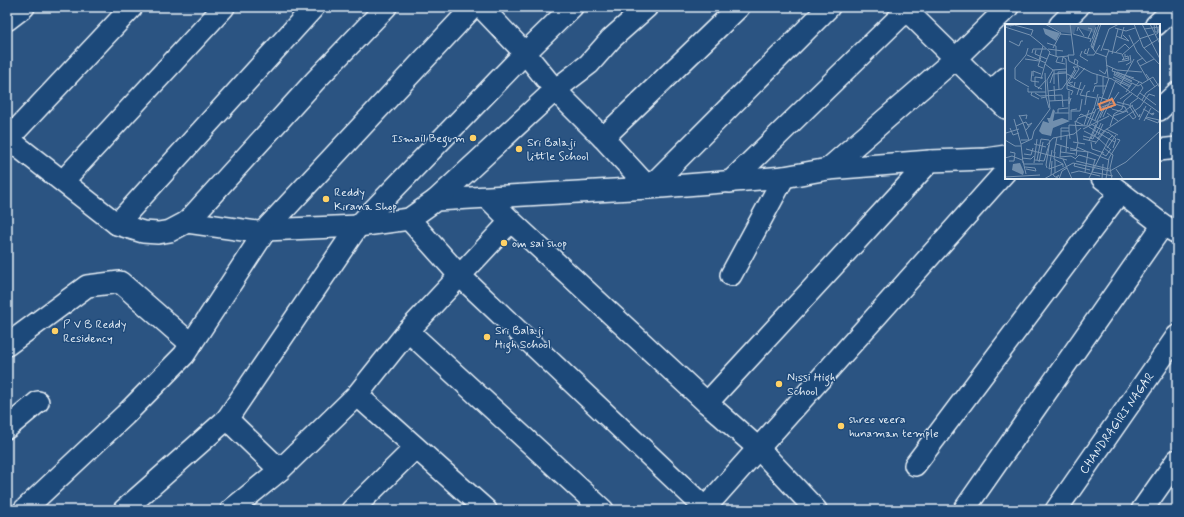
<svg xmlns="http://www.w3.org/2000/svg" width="1184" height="517" font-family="Mynerve,sans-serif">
	<rect width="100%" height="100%" fill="#2b5482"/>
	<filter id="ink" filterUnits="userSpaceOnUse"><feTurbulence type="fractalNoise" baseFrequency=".025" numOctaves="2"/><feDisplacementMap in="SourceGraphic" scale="8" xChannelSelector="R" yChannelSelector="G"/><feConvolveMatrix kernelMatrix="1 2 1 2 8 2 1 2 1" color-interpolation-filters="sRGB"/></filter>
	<g filter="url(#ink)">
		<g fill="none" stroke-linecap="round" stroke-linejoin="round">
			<g stroke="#e8f1f8" stroke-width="24">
				<g id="minor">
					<polyline points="481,7 525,53 555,90 603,138 649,188 829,7"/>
					<polyline points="903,7 1006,108"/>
					<polyline points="7,20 24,7"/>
					<polyline points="1060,25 1078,7"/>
					<polyline points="1156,25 1175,7"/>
					<polyline points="990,93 1006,78"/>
					<polyline points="1159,110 1177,93"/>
					<polyline points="7,138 117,224 143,232 158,233 170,231 187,222 264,233 265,230 358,226 409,219 436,200 649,188 784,177 828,169 930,161 986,159 1006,156"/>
					<polyline points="603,138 739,7"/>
					<polyline points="8,139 132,7"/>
					<polyline points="1159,150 1177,148"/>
					<polyline points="828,169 956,58 1008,7"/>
					<polyline points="1102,178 1163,225 1177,233"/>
					<polyline points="63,181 224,7"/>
					<polyline points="730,182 910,7"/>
					<polyline points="488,198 511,221 707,403 758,448 816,510"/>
					<polyline points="436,200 555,90 589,64 611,39 647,7"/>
					<polyline points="409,219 459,275 705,508 1006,171"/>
					<polyline points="187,222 315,81 386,7"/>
					<polyline points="117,224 314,7"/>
					<polyline points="265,230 473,7"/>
					<polyline points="731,275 784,177"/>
					<polyline points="408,331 603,510"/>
					<polyline points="7,345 87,286 120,282 191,344"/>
					<polyline points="357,395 486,510"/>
					<polyline points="707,403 930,161"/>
					<polyline points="227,419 280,470"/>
					<polyline points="7,428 38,402"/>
					<polyline points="915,465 1120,192"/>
					<polyline points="24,510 125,415 184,355 264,233"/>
					<polyline points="124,510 227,419 358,226 525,53 572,7"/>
					<polyline points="231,510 280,470 357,395 408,331 511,221"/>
					<polyline points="352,510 415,448"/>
					<polyline points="964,510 1163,225"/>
					<path id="s1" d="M1056 510 1177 336"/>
					<polyline points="1142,510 1177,460"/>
				</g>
			</g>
			<use href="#minor" stroke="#1f4a7a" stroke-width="21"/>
		</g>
	</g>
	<g fill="#ffd166" stroke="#1f4a7a" stroke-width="1.5">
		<circle cx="473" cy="138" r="4"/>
		<circle cx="519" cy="149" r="4"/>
		<circle cx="326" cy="199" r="4"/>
		<circle cx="504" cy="243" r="4"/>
		<circle cx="55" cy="331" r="4"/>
		<circle cx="487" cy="337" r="4"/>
		<circle cx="779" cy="384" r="4"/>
		<circle cx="841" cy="426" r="4"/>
	</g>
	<g text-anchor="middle" stroke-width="3" stroke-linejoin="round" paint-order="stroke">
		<g font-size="12" fill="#e8f1f8" stroke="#1f4a7a" text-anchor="start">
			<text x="465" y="142" text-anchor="end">Ismail Begum</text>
			<text x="527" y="146">Sri Balaji<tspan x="527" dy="14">little School</tspan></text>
			<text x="334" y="196">Reddy<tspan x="334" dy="14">Kirana Shop</tspan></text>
			<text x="512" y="247">om sai shop</text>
			<text x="63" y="328">P V B Reddy<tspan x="63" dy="14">Residency</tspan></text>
			<text x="495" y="334">Sri Balaji<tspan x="495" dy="14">High School</tspan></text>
			<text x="787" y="381">Nissi High<tspan x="787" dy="14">School</tspan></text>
			<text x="849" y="423">shree veera<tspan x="849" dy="14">hunaman temple</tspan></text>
		</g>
		<g font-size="12" fill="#e8f1f8" stroke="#1f4a7a">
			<text dy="4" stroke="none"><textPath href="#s1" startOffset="106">CHANDRAGIRI NAGAR</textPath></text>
		</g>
	</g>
	<g transform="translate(1005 24)">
		<rect width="155" height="155" fill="#2b5482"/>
		<path d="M41 0H91L89 9 71 3 69 10 56 8Z" fill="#476b93"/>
		<path d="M38 4 55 9 51 17 40 10ZM48 85 50 87 48 97 57 94 65 97 48 104 46 112 37 110 34 107 38 97 44 99 42 94H45ZM15 139 19 148 18 151 7 146 8 140Z" fill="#708ead"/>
		<path fill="none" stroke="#7793b1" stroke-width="1" d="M40 0 56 9 48 24M65 0 69 31H63L64 37 87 49 107 55 155 89M94 0 86 22 91 29 102 33M129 0 138 23 155 41M137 0 155 35M145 0 155 20M149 0 150 8H154L153 4M9 1 28 6 26 11M1 2 9 1 5 2M0 3 25 11 35 19 45 28 40 40 48 46 61 45M110 4 121 7 130 4M139 5 155 3M72 7 73 3 79 12M55 10 67 11M68 10 86 15 85 18M124 11 132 28 142 39M150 11 153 9 151 0M111 12 116 14 119 3M83 14 87 5 83 4M116 14 124 17 118 11M87 15 91 3M134 15 149 10M4 17 14 22 16 17H18M42 19 51 22V32M23 24 21 31 10 44V55L24 63M87 24 96 0M139 24 155 14M43 25 58 27M81 25 79 29 82 30 84 24M88 25 93 9M98 25 104 26 101 34 103 53M31 26 30 30 42 35M77 27 75 32 83 37M96 27 104 5 114 0M104 27 117 30M111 28 120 20 125 25M27 29 28 25H41M44 30 53 33 63 32M107 30 113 5M22 31 41 39M82 31H89L95 21M36 33 33 42 38 44M53 33 51 38 60 40M123 34 117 36 119 34 117 31 134 16M138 34 132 37 143 56M20 35 34 37M34 36 38 22M57 38 58 33 61 35 62 61 77 66M113 38 124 36 123 32 120 33V30M69 40 70 35 73 37 72 41M101 41 112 46 137 48M121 41 126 38 125 31M135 42 149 35M108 44 107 47 129 54M94 46 100 50 102 45M27 47 26 57 34 58M110 47 109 51 127 60M112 48 137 59M40 49 41 73M111 49 127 57M62 50 66 52 70 45 68 43H72M110 50 127 58M141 50 150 63M28 52V47L36 50M108 53 126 62M68 54 74 45 72 42M36 55 40 40M110 56 125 63M68 58 64 59 69 63 70 58M45 59 48 50 61 49M49 60V46M89 60 92 59V50M80 61 75 71 91 74M115 61 129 35M49 62 50 77M23 64V68H41M33 65 41 56M37 65 30 62V53L38 54M54 65 53 48H61M43 67 42 56 48 46M64 67V96M126 67 134 58M27 68 26 71 34 75M88 68 90 62H102M121 68 127 59 133 62 148 53 155 64M30 69 35 72 57 71 58 83M135 69 151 81M98 70V53M66 71 68 67 62 65V61L71 46M72 71 76 58M64 73V80L66 74M132 73 138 64 136 61M36 74 41 73 44 84M115 75 125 68M137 76 141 69 155 59M44 77 63 76M107 78 114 68M112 78 124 81 131 93 128 95 124 90M80 81 82 68 85 67M92 82 94 73 103 76 110 58M126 82 125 80 133 74M127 82 134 93 135 90M94 83 104 54M89 85 93 70M92 85 107 79 120 83 123 89M107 85 118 88 128 81M138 85 142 87 146 90 148 91 149 89 146 90M66 87H75L77 75M50 89H64M53 89V85L63 84M102 89 113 97M14 91 18 99 21 98 24 103M14 92 22 91 21 95M74 92 76 90 93 98M108 92 122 87M98 93 107 73M141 93 154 96M95 94 101 81 107 84M140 94 153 99 155 94M9 95 16 120M66 96V86L72 85M90 96 95 85M134 96 141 82M92 97 99 82M139 97 146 84M71 98 73 94 90 88M86 100 99 107M79 101 84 86M82 101 89 84M11 102 18 99 24 116H16M105 102 109 90 117 85 119 77 127 70M84 103 104 115 108 111M5 104 8 111 14 109M78 105 104 92M101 105 113 111M21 106 27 99 23 101M56 107H64L65 115M64 107V101L84 102 91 85M79 107 93 114 106 126M103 108 111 115 108 124M1 109 14 105M93 111 98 100M78 112 88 115 90 110M90 112 96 99M78 115 91 118M86 115 93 98M92 115 99 107 135 83 144 70 150 72M0 116 10 122H16M56 116V104H64M84 117 91 100M68 118 80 120M86 118 87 125 99 129M29 120 41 123M51 120 64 124M90 120 100 107 103 109M42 121 48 114 69 110 76 104M56 122 55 133 66 132 71 135M72 123 83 128M65 124 72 126 71 132M99 124 108 131 105 144 107 155M102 124 111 111M21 125 62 136M65 126 84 128 104 136M71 127 73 119 70 97 78 101M50 128 49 135 58 140V143M56 128 70 130M61 128 62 111M49 129 52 113M96 129 101 132 106 125M19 130 26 131 28 124M0 134 7 132 17 136M17 134 26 135 29 132M58 135 67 155M70 135 74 131 91 136M30 136 39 137 44 121M32 136 36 115 44 116M50 136V149M4 137H9L10 129 5 128M18 137 21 150M71 137 104 145M34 138 38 118M18 139 16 120 27 115 29 107 45 85 43 67 57 65 66 52 70 55 80 44M29 139 32 115M70 139 69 142 85 146M19 140H38M20 143 30 144 31 147 21 145M42 144 41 141 45 116M44 145 47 126M44 145 58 140M111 145 118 155M80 148 83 128M87 148 108 152M87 148 90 135M66 149 74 147 95 152M48 150 49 152 52 154 54 151 51 153M46 151 47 137M0 153 35 151M84 154 104 115 110 118M39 155 68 139 105 147 121 138 155 107M54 155 57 147 62 144M97 155 98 140M101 155 104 134 115 116 112 115"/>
		<path fill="#e88e5f" fill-opacity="0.15" stroke="#e88e5f" stroke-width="2" d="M107 75 110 81 96 86 94 80Z"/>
		<rect width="155" height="155" fill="none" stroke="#e8f1f8" stroke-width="2"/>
	</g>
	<rect width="1184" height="517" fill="none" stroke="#1f4a7a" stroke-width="24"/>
	<rect x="12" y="12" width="1160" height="493" fill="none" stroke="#e8f1f8" stroke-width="1.5" filter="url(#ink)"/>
</svg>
